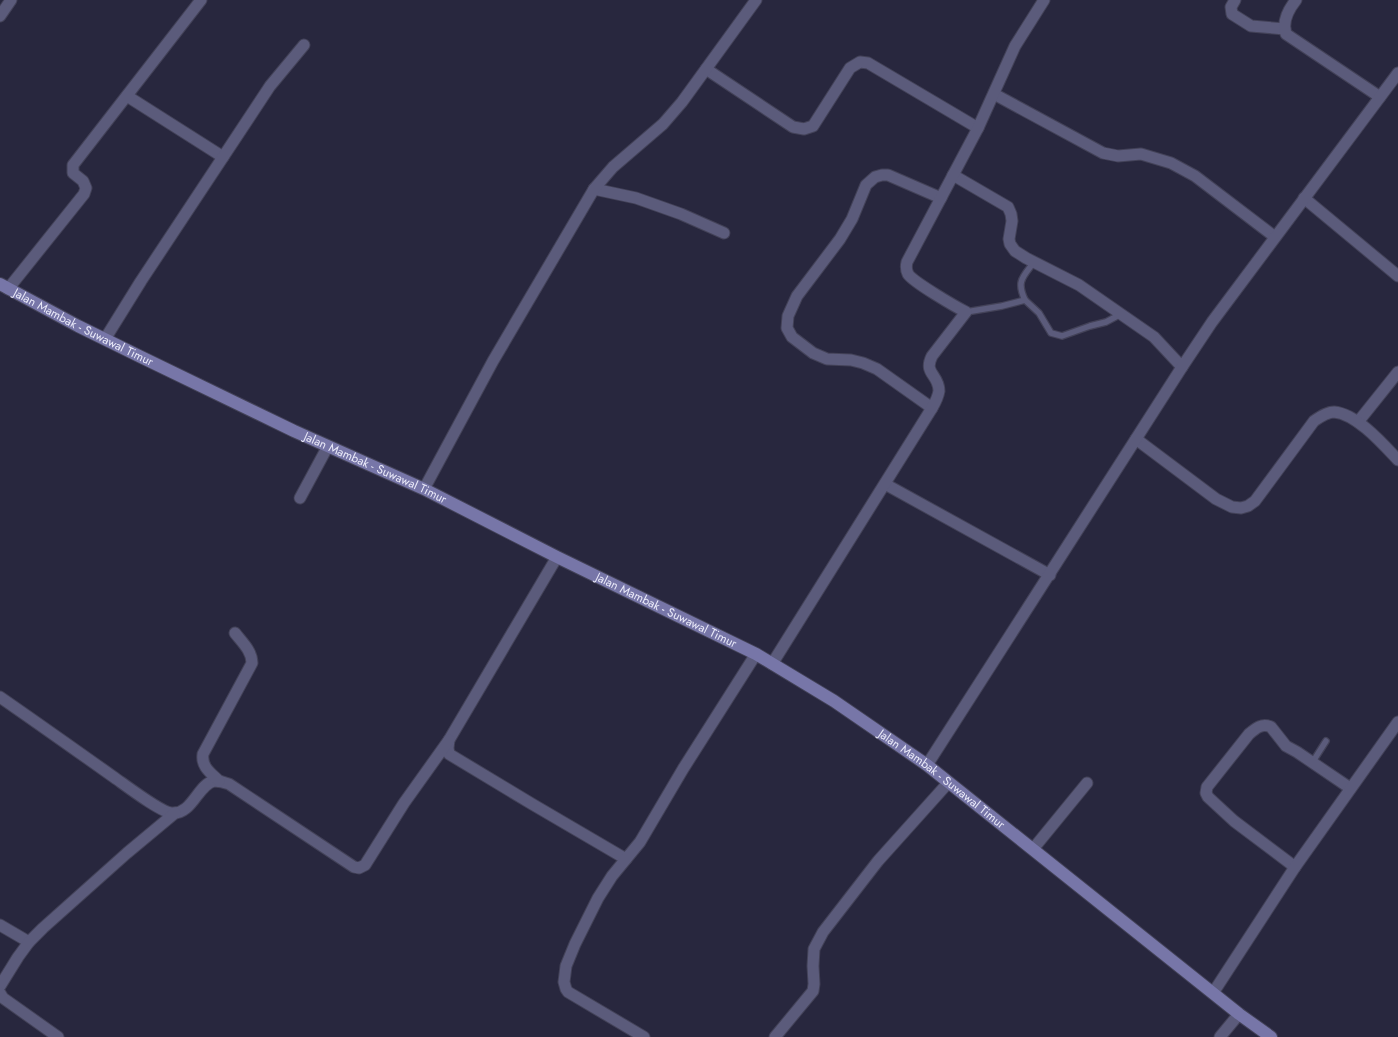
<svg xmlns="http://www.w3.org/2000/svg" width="1398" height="1037" font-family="Jost,sans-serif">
	<rect width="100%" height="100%" fill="#28273e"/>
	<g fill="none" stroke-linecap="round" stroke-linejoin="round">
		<g stroke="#434258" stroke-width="8">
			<g id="lane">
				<polyline points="1025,300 1039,313 1051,333 1062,336 1090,326 1106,322 1121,314"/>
				<path d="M966 312 1002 306 1025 300C1016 281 1023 277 1034 262"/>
				<polyline points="1312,763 1326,741"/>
			</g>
		</g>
		<g stroke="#434258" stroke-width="13">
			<g id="street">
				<polyline points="1235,0 1231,7 1232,14 1251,26 1285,29"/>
				<path d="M1296 0C1288 10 1282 22 1286 34L1380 97"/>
				<polyline points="0,16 11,0"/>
				<polyline points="706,69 793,127 804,129 813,126 850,68 860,62 868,63 978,128"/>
				<polyline points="994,94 1103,153 1118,156 1141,154 1171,163 1195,176 1275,237"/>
				<polyline points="127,96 223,157"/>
				<polyline points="953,175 1008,207 1011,214 1012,221 1009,239 1010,244 1015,251 1026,258 1079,285 1154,337 1182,367"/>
				<polyline points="594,189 636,198 681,214 724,233"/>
				<polyline points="1304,198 1398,276"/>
				<polyline points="8,289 84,194 86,188 83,181 73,173 73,165 201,0"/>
				<polyline points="105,339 141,281 270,86 304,45"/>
				<polyline points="932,408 877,369 863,363 851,360 827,359 813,353 792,337 787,328 788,316 797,296 840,239 852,219 866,185 875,177 882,175 888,175 941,198"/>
				<polyline points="1358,422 1398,372"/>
				<path d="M1136 439 1216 499 1232 507 1241 508 1248 506 1255 501 1314 421C1320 417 1327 412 1334 412 1357 414 1383 444 1398 460"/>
				<polyline points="885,484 1050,575"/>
				<polyline points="424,489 493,361 594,189 613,167 663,124 682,102 756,0"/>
				<polyline points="300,498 328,446"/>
				<polyline points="557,557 449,740 448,748 449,754 532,804 626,859"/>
				<path d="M772 664 932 408C935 403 938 397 939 391 939 374 923 374 932 356L966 312C956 307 913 282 908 274 906 270 906 266 907 262L978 128 1015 46 1044 0"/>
				<path d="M0 697C39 724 77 751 115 778 125 785 162 813 172 813 192 815 198 784 214 781 219 781 224 782 229 784L354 867 359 868 365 865 404 803 449 740"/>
				<polyline points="927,765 1182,367 1212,322 1398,73"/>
				<path d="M219 781C211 773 201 767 203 754L252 663C252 651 242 642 235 633"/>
				<polyline points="1033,849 1087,783"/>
				<path d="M1295 867 1234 821 1208 797 1206 793 1207 787 1249 734C1256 728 1262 723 1271 727L1286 746 1297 752 1350 788"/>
				<polyline points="0,925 29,942"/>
				<polyline points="0,986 18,957 29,942 43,928 127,853 175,813"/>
				<polyline points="0,993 3,998 58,1037"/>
				<polyline points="1213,993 1295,867 1398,722"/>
				<polyline points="644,1037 568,992 566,989 564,982 566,966 575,944 598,898 612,876 640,842 683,769 756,654"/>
				<polyline points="775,1037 813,991 814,984 813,966 814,949 823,932 878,861 948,783"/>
				<polyline points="1220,1037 1239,1014"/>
			</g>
		</g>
		<g stroke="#434258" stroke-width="14">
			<g id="secondary">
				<path id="s1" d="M0 284 78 326 139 356 294 431 424 489 557 557 756 654 834 701 927 765 1239 1014 1271 1037"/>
			</g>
		</g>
		<use href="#lane" stroke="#5b5b7b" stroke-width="5.5"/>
		<use href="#street" stroke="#5b5b7b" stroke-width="11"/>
		<use href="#secondary" stroke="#7776a8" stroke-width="12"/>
	</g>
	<g text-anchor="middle" stroke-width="3.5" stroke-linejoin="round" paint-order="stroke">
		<g font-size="12" fill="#ebebfa" stroke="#11111b">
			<text dy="4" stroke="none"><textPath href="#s1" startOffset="94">Jalan Mambak - Suwawal Timur</textPath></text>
			<text dy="4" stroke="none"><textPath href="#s1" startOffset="418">Jalan Mambak - Suwawal Timur</textPath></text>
			<text dy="4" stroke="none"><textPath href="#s1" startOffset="742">Jalan Mambak - Suwawal Timur</textPath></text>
			<text dy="4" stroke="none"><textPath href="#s1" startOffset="1066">Jalan Mambak - Suwawal Timur</textPath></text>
		</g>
	</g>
</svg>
